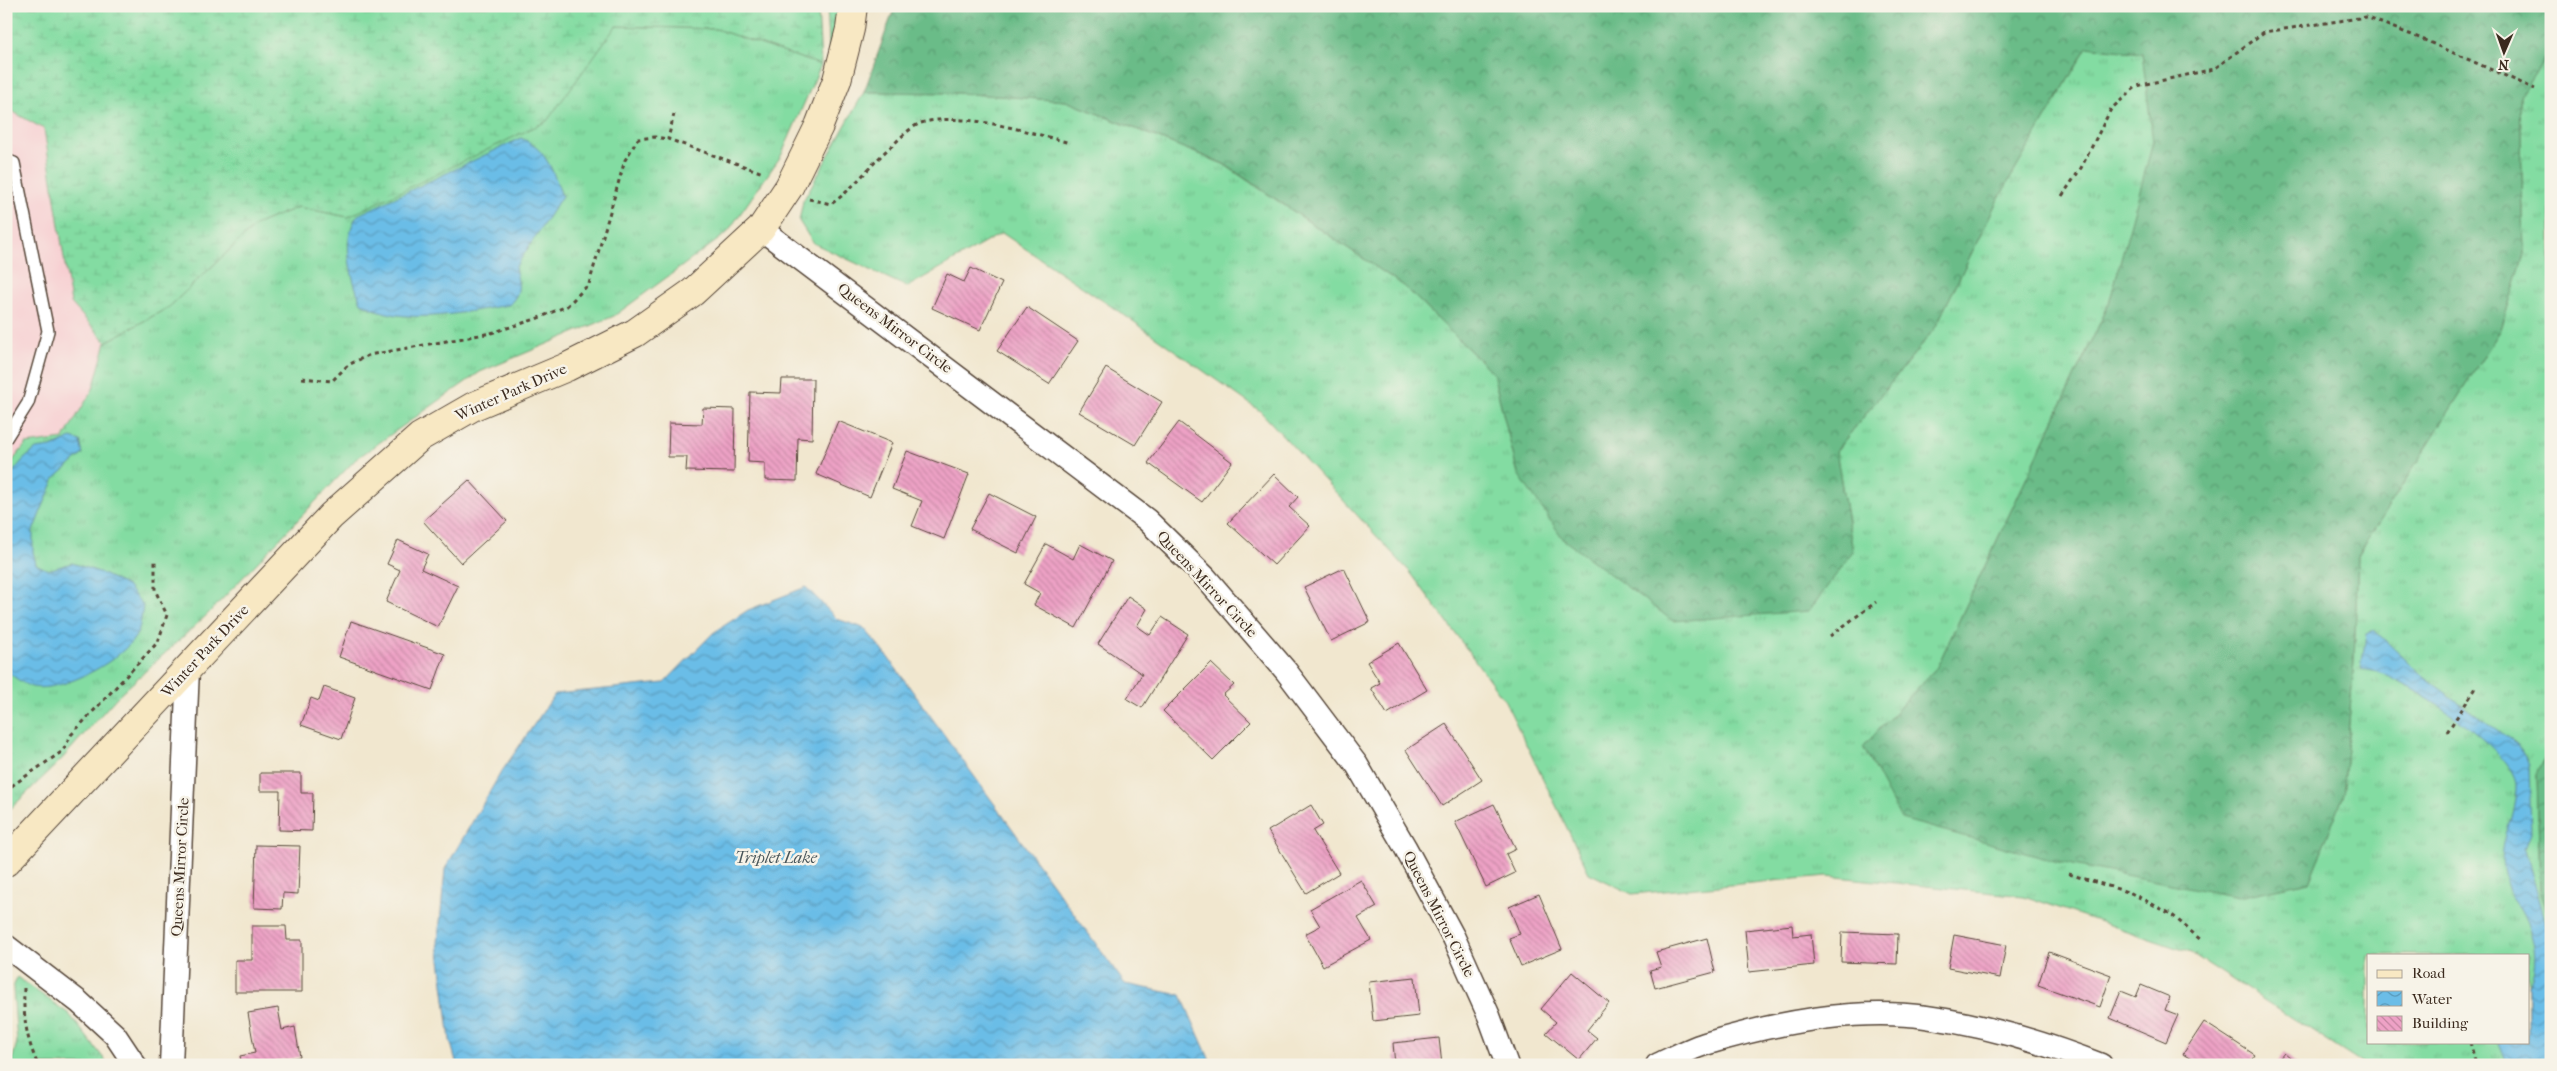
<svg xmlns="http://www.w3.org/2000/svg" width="2557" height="1071" font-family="'IM FELL French Canon',serif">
	<defs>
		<pattern id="grass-tufts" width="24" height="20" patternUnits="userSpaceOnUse" patternTransform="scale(1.25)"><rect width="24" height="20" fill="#83dca2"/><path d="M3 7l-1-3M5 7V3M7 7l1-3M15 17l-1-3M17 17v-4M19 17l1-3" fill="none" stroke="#72bd8b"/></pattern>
		<pattern id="forest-crowns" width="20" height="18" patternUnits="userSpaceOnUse" patternTransform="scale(1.25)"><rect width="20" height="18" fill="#6abc88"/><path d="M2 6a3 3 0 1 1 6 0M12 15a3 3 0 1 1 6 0" fill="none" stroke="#58996f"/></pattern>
		<pattern id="wetland-marsh" width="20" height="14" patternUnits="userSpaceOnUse" patternTransform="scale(1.25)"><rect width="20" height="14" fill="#83dca2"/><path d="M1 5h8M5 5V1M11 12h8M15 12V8" fill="none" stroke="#72bd8b"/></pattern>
		<pattern id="water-waves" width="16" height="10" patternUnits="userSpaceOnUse" patternTransform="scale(1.25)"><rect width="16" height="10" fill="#6bbde7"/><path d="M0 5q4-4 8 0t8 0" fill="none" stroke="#599abb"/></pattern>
		<pattern id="building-back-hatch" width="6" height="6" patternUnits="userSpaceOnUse" patternTransform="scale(1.25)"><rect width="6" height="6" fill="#eea2c6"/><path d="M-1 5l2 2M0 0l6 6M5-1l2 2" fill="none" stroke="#c284a0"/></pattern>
	</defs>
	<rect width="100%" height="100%" fill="#f7f3e8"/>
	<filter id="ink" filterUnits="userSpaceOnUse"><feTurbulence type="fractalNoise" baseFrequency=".02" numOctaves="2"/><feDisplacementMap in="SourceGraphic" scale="10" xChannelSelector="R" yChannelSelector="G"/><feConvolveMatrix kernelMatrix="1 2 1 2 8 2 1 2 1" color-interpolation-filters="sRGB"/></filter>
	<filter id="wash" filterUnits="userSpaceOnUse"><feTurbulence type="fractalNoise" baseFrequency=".0096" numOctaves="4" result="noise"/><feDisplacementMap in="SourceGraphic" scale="20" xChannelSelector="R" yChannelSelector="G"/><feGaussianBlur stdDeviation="1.12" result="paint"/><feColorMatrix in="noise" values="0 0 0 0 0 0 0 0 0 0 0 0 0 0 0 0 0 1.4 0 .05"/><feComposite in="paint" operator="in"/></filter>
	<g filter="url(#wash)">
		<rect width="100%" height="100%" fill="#f1e7cf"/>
		<polygon fill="#f7cfd2" points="6,108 44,129 71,302 106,342 93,389 63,439 26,444 6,469"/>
		<g fill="url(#grass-tufts)" stroke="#5f8360" fill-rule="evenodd">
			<polygon points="615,26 716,29 821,65 781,156 726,234 614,316 480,372 356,459 209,613 116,698 61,760 6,813 6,469 26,444 63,439 93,389 106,342 169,307 257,224 298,207 348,217 590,59"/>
			<path d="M2087 47 2142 53 2154 142 2109 304 1937 667 1863 747 2309 882 2343 797 2354 661 2358 555 2501 329 2524 254 2520 96 2551 49V744L2537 774 2540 890 2551 924V1065H2364L2191 953 2024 896 1827 876 1632 894 1589 873 1505 701 1410 572 1260 411 1133 321 1002 233 907 287 813 243 799 221 803 201 864 92 958 93 1066 101 1223 164 1404 286 1493 373 1518 474 1853 552 1836 451 1935 328 1996 203ZM2368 955H2528V1042H2368Z"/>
			<polygon points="17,977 69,1014 109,1065 11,1065 17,1042 13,988"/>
		</g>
		<g fill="url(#forest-crowns)" stroke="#527353">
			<polygon points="895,6 2551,6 2551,49 2520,96 2524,254 2501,329 2358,555 2354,661 2343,797 2309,882 2238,897 2058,862 1901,819 1863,747 1937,667 2109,304 2153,142 2142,53 2087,47 1996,203 1935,328 1836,451 1853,552 1809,611 1673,621 1564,540 1518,474 1493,373 1404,286 1224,164 1066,101 958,93 864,92"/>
			<polygon points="2551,744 2551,924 2540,890 2537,774"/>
		</g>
		<g fill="url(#wetland-marsh)" stroke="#5f8360">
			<polygon points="6,6 818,6 821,65 716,29 616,26 547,121 348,217 298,207 257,224 169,307 106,342 71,303 44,129 6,108"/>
			<polygon points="827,6 842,6 830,64"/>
		</g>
		<g fill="url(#water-waves)" stroke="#537482">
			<path d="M521 138C547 149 553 172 562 196L515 268C519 284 522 292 509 305 461 312 405 328 361 303 351 277 340 239 358 215Z"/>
			<path d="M71 438 80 441 83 454 55 478 41 511 33 531V552L36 564 48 570 72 563 99 572 127 586 143 605C142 613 141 624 138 632 126 659 62 693 32 687 25 685 12 676 6 670V480L24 459 36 449 51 447Z"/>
			<polygon points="806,587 837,619 864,628 884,652 1125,984 1181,995 1212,1065 457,1065 450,1040 438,943 445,869 500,774 555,694 664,683 713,633 748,610"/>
			<path d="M2374 630 2424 677 2518 745 2529 764 2531 833 2525 849 2551 941V1065H2512L2507 1062 2498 1042H2528V985C2541 963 2533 933 2522 912 2519 906 2514 902 2511 896 2507 890 2506 881 2504 874 2496 845 2517 814 2516 784 2514 751 2411 684 2380 673 2374 671 2367 670 2361 669L2366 634Z"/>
		</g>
		<g id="blocks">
			<g fill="url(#building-back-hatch)">
				<polygon points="971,268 1002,283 980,330 932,308 947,274 964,282"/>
				<polygon points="1027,307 1078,341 1049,384 997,351"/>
				<polygon points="1106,368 1162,402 1135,445 1079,412"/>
				<polygon points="782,379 813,379 812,439 798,438 797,481 765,480 765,463 748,462 750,392 781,393"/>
				<polygon points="703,408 735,409 734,472 686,471 687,457 668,457 669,423 702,424"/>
				<polygon points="838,421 892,443 870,497 816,474"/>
				<polygon points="1179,422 1232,462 1202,502 1148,463"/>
				<polygon points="907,451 969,474 944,539 912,526 922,501 892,489"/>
				<polygon points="1274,474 1298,497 1289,507 1310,526 1274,565 1228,523"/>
				<polygon points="469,480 507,521 461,563 423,521"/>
				<polygon points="989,493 1036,517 1018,553 970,529"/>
				<polygon points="398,540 428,554 421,569 458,586 438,627 386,602 400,570 387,564"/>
				<polygon points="1046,544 1073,559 1080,544 1112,561 1076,628 1034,605 1040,593 1024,584"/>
				<polygon points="1344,568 1370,622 1331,641 1304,587"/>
				<polygon points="1128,596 1147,609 1137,626 1150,635 1162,617 1188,634 1142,708 1127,699 1142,674 1098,644"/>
				<polygon points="351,621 445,654 432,690 339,657"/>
				<polygon points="1399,643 1427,690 1387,714 1371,688 1380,683 1367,662"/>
				<polygon points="1211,663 1234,685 1223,695 1251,722 1213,760 1163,711"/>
				<polygon points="324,687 355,698 341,739 301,725 311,698 319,701"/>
				<polygon points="1446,724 1482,780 1442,806 1406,750"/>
				<polygon points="260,773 301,773 301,793 313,793 312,831 279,830 280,791 260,791"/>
				<polygon points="1494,804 1516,849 1506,854 1515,873 1486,887 1455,822"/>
				<polygon points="1311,805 1323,825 1313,831 1339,873 1306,893 1268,831"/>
				<polygon points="256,845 300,846 298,894 283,893 282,909 254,908"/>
				<polygon points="1361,880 1377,907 1358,918 1371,940 1323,966 1305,934 1320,926 1310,909"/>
				<polygon points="1539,894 1562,949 1521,966 1509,938 1520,934 1509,907"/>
				<polygon points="1792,925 1793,936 1811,934 1814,965 1749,972 1745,930"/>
				<polygon points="252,926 286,926 287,940 302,940 302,992 235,992 235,960 252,960"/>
				<polygon points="1842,932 1898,934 1897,964 1841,962"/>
				<polygon points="1954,935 2006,945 2000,978 1948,968"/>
				<polygon points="1707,938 1715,972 1655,988 1650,970 1661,967 1656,952"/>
				<polygon points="2049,952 2111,975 2100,1007 2038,985"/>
				<polygon points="1572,972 1609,1003 1587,1030 1597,1038 1579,1060 1546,1033 1556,1022 1541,1009"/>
				<polygon points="1415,977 1419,1016 1373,1021 1369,982"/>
				<polygon points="2141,985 2170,997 2165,1010 2178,1015 2166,1042 2110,1018 2121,991 2136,997"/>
				<polygon points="278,1008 282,1030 295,1027 300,1057 275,1061 275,1065 242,1065 240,1056 255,1053 248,1013"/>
				<polygon points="2204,1022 2255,1055 2248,1065 2200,1065 2183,1054"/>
				<polygon points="1439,1038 1442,1065 1395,1065 1393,1043"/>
				<polygon points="2284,1053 2298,1065 2274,1065"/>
			</g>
		</g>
	</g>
	<g filter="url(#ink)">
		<use href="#blocks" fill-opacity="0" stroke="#564639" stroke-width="1"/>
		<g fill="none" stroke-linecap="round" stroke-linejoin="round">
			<g stroke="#564639" stroke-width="14">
				<polyline id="lane" points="6,160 14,163 48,331 28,403 6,438"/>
			</g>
			<g stroke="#564639" stroke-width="25">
				<g id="street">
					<polyline points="761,229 1147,520 1205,577 1286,671 1357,765 1405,847 1454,938 1489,1016 1507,1065"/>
					<polyline points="6,946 79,1002 115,1035 135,1065"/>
					<polyline points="171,1065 188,669"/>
					<path d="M1657 1065C1672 1058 1689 1049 1705 1044 1775 1023 1853 1007 1926 1017 1985 1025 2045 1043 2101 1065"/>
				</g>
			</g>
			<g stroke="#564639" stroke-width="30">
				<polyline id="secondary" points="6,862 331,516 420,437 474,406 567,367 635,333 693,292 761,229 789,187 819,126 837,80 850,29 853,6"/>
			</g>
			<g stroke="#564639" stroke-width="3" stroke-dasharray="4 4" stroke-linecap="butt">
				<polyline points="674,114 668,139 763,173"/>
				<polyline points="2062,196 2081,168 2111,109 2137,86 2214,69 2264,32 2366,17 2422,39 2535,89"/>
				<path d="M809 199 831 204C855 188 871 163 894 144 901 137 912 126 921 123 962 111 1029 132 1070 143"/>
				<polyline points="302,378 332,381 348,365 369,355 491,333 536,319 567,306 589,284 625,160 638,139 655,137 668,139"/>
				<polyline points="1830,636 1876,602"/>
				<polyline points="2447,732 2476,688"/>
				<polyline points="6,792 13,785 63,751 71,735 158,642 167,615 155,590 155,559"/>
				<polyline points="2069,874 2131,893 2171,914 2202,941"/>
				<path d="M24 988C23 1016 26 1038 38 1065"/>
				<polyline points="2470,1042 2476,1065"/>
			</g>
			<use href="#lane" stroke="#fff" stroke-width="11"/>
			<use href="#street" stroke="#fff" stroke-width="22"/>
			<use href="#secondary" stroke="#f8e8c3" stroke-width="28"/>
		</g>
	</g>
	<g text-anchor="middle" stroke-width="5" stroke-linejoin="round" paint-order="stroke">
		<g font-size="15" fill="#3b2a1e" stroke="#f7f3e8">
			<text transform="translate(895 328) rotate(37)" y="5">Queens Mirror Circle</text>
			<text transform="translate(511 392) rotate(-24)" y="5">Winter Park Drive</text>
			<text transform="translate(1207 584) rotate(47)" y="5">Queens Mirror Circle</text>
			<text transform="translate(205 651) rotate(-47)" y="5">Winter Park Drive</text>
			<text transform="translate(180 867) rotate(-87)" y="5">Queens Mirror Circle</text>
			<text transform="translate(1439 914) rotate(63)" y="5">Queens Mirror Circle</text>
		</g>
		<g font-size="16" font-style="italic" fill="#49565a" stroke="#f7f3e8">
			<text x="776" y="863">Triplet Lake</text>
		</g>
	</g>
	<rect width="2557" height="1071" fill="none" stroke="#f7f3e8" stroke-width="25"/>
	<rect x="2367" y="954" width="162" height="90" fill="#f7f3e8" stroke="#aca397"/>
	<rect x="2377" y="970" width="25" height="8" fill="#f8e8c3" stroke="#aca397"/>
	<text x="2412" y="978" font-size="15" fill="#3b2a1e">Road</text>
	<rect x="2377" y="991" width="25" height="15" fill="url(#water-waves)" stroke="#aca397"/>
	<text x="2412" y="1004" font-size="15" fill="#3b2a1e">Water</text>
	<rect x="2377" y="1016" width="25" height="15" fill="url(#building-back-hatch)" stroke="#aca397"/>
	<text x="2412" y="1028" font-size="15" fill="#3b2a1e">Building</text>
	<g transform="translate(2504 52) rotate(182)" stroke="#f7f3e8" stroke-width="4" paint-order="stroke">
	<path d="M0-4L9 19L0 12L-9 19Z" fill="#3b2a1e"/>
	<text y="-8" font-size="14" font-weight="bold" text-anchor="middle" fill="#3b2a1e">N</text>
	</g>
</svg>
